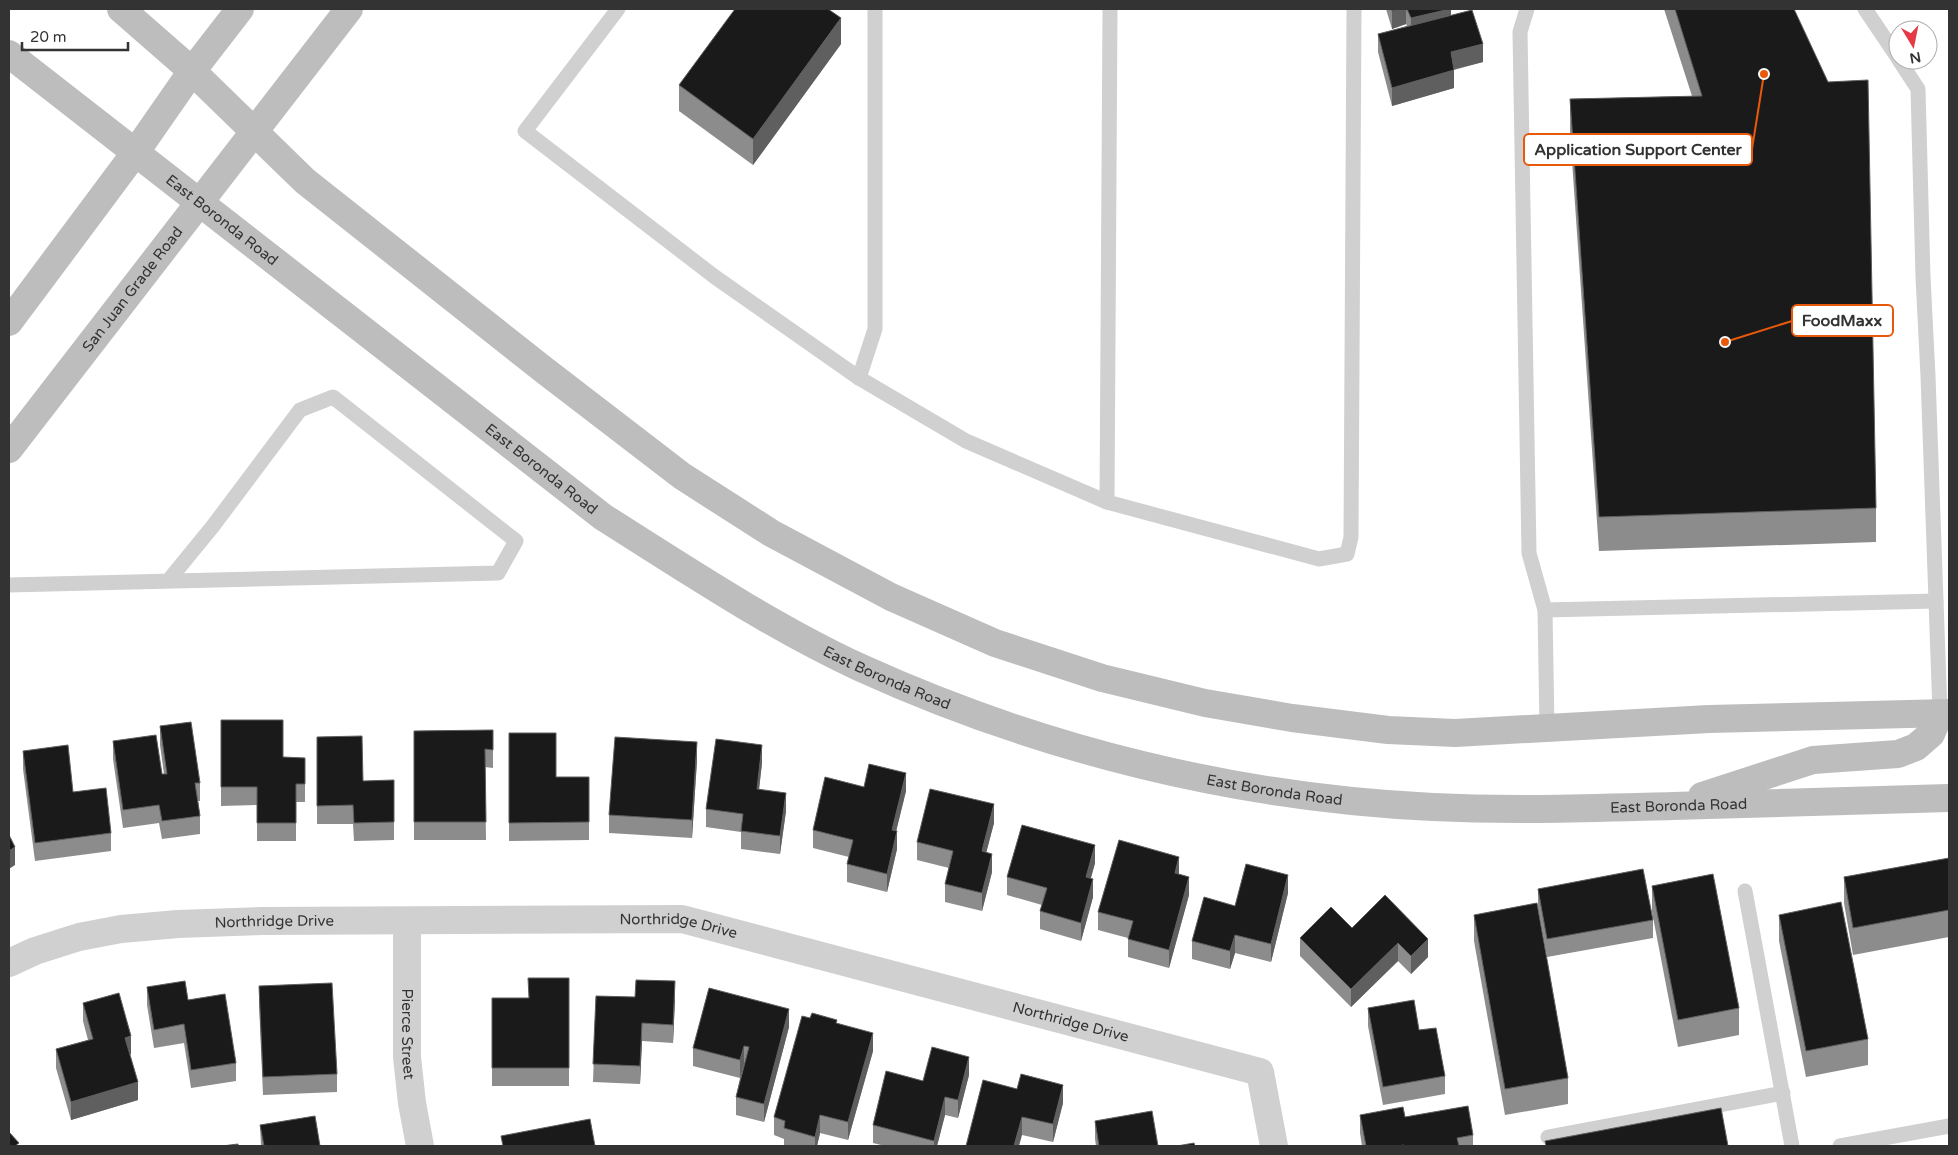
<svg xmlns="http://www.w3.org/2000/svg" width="1958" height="1155" font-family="'Varela Round',sans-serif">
	<rect width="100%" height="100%" fill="#fff"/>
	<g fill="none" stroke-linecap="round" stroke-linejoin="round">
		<g stroke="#d0d0d0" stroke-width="15">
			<polyline points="618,9 525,131 715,277 859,378 966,441 1107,502 1319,559 1347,554 1351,537 1354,9"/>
			<polyline points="1527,9 1520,32 1529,553 1545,610 1547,728"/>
			<polyline points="1865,9 1898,58"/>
			<polyline points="1899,60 1918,89 1923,277 1928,376 1940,713"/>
			<polyline points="859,378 875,329 875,9"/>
			<polyline points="1107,502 1110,9"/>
			<polyline points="9,585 498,573 516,541 333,397 300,410 213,526 168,581"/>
			<polyline points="1545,610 1936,601"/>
			<polyline points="1745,891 1792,1146"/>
			<polyline points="1548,1137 1783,1093"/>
			<polyline points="1840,1146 1949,1126"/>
		</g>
		<g stroke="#d0d0d0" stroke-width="28">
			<path id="s1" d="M407 922V1057L412 1103 420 1146"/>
			<path id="s2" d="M9 963 35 951 79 937 121 929 178 924 263 921 682 919 1260 1072 1274 1146"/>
		</g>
		<g stroke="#bdbdbd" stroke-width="28">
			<polyline points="121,9 192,71 305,181 544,370 682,476 771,533 891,597 995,643 1102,678 1205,703 1292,718 1388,730 1455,733 1709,719 1949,713"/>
			<path id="s3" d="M9 54 603 517C685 569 771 626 859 667 1039 749 1236 798 1433 807 1513 811 1594 808 1673 806 1765 803 1857 800 1949 798"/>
			<polyline points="9,322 135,153 192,71 240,9"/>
			<path id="s4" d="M9 449 349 9"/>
			<polyline points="1702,796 1813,760 1898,754 1916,747 1931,734 1940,713"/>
		</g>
	</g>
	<g fill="#8c8c8c">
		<polygon points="1386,9 1451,9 1451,15 1483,62 1454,70 1454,88 1392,106 1378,52 1378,34 1407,26 1406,24 1392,29"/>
		<polygon points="1664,9 1794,9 1876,508 1876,542 1599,551 1570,132 1570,99 1692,96"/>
		<polygon points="841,44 753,165 679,111 679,85"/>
		<polygon points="221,720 283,757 305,758 305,802 296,802 296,841 257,841 257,805 221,806"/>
		<polygon points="160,726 200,783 200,801 198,801 200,816 200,834 162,839 159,823 123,828 113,759 113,741 162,774 164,774 160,745"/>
		<polygon points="493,730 493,768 485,767 486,840 414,840 414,731"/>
		<polygon points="509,733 556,777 589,777 589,840 509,841"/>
		<polygon points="317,737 363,781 394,822 394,840 354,841 353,824 317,824"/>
		<polygon points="23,751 73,792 111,833 111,851 35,861 23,769"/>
		<polygon points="697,760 692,838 609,833 609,815"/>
		<polygon points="762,763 759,789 786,811 780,854 741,849 741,832 706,827 706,809"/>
		<polygon points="864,787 906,791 896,831 897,849 887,892 847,882 847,864 849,857 813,848 813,830"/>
		<polygon points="994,823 986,852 992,872 982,911 945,902 945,884 949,868 917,860 917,842"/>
		<polygon points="1949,858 1949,937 1853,955 1844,903 1844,877"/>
		<polygon points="1095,863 1091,878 1093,897 1081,941 1040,929 1040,911 1042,905 1007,895 1007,877"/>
		<polygon points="1179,874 1189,895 1169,968 1128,957 1128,938 1098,930 1098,912"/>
		<polygon points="1652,886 1739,1008 1739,1035 1678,1047 1652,912"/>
		<polygon points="1538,889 1653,920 1653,938 1547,957 1538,907"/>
		<polygon points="1288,893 1271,962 1235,953 1230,969 1192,959 1192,941 1235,906"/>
		<polygon points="1385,895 1428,957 1411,974 1398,961 1351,1007 1300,956 1300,938 1352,928"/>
		<polygon points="1474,915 1568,1078 1568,1104 1505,1115 1474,941"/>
		<polygon points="1779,915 1868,1039 1868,1065 1806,1077 1779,941"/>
		<polygon points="569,978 569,1086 492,1086 492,998 528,998"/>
		<polygon points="259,986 337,1074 337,1092 263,1095 259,1004"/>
		<polygon points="147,987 188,1000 236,1063 236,1081 191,1088 184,1043 154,1048 147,1005"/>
		<polygon points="596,996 675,999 673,1043 642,1041 640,1084 593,1082"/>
		<polygon points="83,1003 131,1054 130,1055 138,1100 71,1120 56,1068 56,1049 88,1040 83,1021"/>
		<polygon points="1368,1008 1419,1030 1445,1076 1445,1094 1383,1105 1368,1026"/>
		<polygon points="810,1018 837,1023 873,1051 848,1140 820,1133 817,1146 784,1146 784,1139 774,1135 774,1117"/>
		<polygon points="789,1027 764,1122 736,1115 736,1097 740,1078 693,1066 693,1048"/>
		<polygon points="969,1075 958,1118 945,1115 937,1146 885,1146 873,1143 873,1125 923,1081"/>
		<polygon points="983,1080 1063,1103 1053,1142 1022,1135"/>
		<polygon points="1360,1115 1405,1117 1473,1135 1473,1146 1362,1146 1360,1133"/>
		<polygon points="1095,1121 1158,1146 1096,1146 1095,1139"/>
		<polygon points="260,1125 320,1146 261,1146"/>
	</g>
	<g fill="#5f5f5f">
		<polygon points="1399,9 1406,9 1406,24 1392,29 1392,11"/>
		<polygon points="1451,9 1451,27 1411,36 1411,18"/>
		<polygon points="841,18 841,44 753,165 753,139"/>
		<polygon points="1483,44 1483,62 1451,70 1451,52"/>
		<polygon points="1454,70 1454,88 1392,106 1392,88"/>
		<polygon points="697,742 697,760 692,838 692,820"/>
		<polygon points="762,745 762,763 757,807 757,789"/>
		<polygon points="906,773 906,791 892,848 892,830"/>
		<polygon points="786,793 786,811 780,854 780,836"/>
		<polygon points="994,804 994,823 982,869 982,851"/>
		<polygon points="897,831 897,849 887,892 887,874"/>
		<polygon points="1095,845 1095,863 1086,895 1086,877"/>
		<polygon points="15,847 15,865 9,869 9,851"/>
		<polygon points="992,854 992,872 982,911 982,893"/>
		<polygon points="1179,857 1179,875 1175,873"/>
		<polygon points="1288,875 1288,893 1271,962 1271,944"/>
		<polygon points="1189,877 1189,895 1169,968 1169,950"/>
		<polygon points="1093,879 1093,897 1081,941 1081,923"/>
		<polygon points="1235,935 1235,953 1230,969 1230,951"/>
		<polygon points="1428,939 1428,957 1411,974 1411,956"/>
		<polygon points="1398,943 1398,961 1351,1007 1351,989"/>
		<polygon points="675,981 675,999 673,1043 673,1025"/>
		<polygon points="789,1009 789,1027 764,1122 764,1104"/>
		<polygon points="642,1023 642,1041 640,1084 640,1066"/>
		<polygon points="873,1033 873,1051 848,1140 848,1122"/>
		<polygon points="131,1036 131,1054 125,1056 125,1038"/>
		<polygon points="744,1046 744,1064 740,1078 740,1060"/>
		<polygon points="969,1057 969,1075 958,1118 958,1100"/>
		<polygon points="138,1082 138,1100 71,1120 71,1102"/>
		<polygon points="1063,1085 1063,1103 1053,1142 1053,1124"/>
		<polygon points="945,1097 945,1115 937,1146 934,1146 934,1141"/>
		<polygon points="820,1115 820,1133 817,1146 815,1146 815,1137"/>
		<polygon points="1022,1117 1022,1135 1019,1146 1014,1146"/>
	</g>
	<g fill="#1a1a1a" stroke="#5f5f5f">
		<polygon points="735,9 828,9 841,18 753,139 679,85"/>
		<polygon points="1391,9 1399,9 1392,11"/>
		<polygon points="1407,9 1450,9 1411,18"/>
		<polygon points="1675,9 1794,9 1828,82 1868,80 1876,508 1599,517 1570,99 1702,96"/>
		<polygon points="1472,10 1483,44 1451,52 1454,70 1392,88 1378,34"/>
		<polygon points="221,720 283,720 283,757 305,758 305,784 296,784 296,823 257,823 257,787 221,787"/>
		<polygon points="191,722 200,783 195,783 200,816 162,821 159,805 123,810 113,741 156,735 162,774 167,774 160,726"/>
		<polygon points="493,730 493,750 485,749 486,822 414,822 414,731"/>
		<polygon points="509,733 556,733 556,777 589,777 589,822 509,823"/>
		<polygon points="362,736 363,781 394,780 394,822 354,823 353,805 317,806 317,737"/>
		<polygon points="615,737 697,742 692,820 609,815"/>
		<polygon points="716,739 762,745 757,789 786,793 780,836 741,831 743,814 706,809"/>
		<polygon points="68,745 73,792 106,788 111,833 35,843 23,751"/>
		<polygon points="869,764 906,773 892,830 897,831 887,874 847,864 853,840 813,830 825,777 864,787"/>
		<polygon points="930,789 994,804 982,851 992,854 982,893 945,884 953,851 917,842"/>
		<polygon points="1022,825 1095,845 1086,877 1093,879 1081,923 1040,911 1047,888 1007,877"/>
		<polygon points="9,835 15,847 9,851"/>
		<polygon points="1119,840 1179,857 1175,873 1189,877 1169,950 1128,939 1133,921 1098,912"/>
		<polygon points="1949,858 1949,910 1853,928 1844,877"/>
		<polygon points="1246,864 1288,875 1271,944 1235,935 1230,951 1192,941 1204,897 1235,906"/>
		<polygon points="1643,869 1653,920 1547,939 1538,889"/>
		<polygon points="1713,874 1739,1008 1678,1020 1652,886"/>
		<polygon points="1385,895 1428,939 1411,956 1398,943 1351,989 1300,938 1331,907 1352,928"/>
		<polygon points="1841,902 1868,1039 1806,1051 1779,915"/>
		<polygon points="1537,903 1568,1078 1505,1089 1474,915"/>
		<polygon points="528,978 569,978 569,1068 492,1068 492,998 529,998"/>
		<polygon points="636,980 675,981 673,1025 642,1023 640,1066 593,1064 596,996 635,997"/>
		<polygon points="185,981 188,1000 225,994 236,1063 191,1070 184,1024 154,1030 147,987"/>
		<polygon points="332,983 337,1074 263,1077 259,986"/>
		<polygon points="709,988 789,1009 764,1104 736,1097 749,1047 744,1046 740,1060 693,1048"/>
		<polygon points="119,993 131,1036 125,1038 138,1082 71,1102 56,1049 93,1039 83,1003"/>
		<polygon points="1414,1000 1419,1030 1436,1028 1445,1076 1383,1087 1368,1008"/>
		<polygon points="812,1013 837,1020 836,1023 873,1033 848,1122 820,1115 815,1137 784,1128 785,1121 774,1117 802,1016 810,1018"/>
		<polygon points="932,1047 969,1057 958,1100 945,1097 934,1141 873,1125 886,1071 923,1081"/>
		<polygon points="1021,1074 1063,1085 1053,1124 1022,1117 1014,1146 966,1146 983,1080 1017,1089"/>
		<polygon points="1468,1106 1473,1135 1457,1138 1459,1146 1405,1146 1404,1145 1398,1146 1366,1146 1360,1115 1403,1107 1405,1117"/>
		<polygon points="1721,1108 1728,1146 1546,1146 1545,1141"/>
		<polygon points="1152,1111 1158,1146 1099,1146 1095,1121"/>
		<polygon points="315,1116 320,1146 264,1146 260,1125"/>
		<polygon points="590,1119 595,1146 503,1146 501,1136"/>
		<polygon points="9,1132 19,1143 15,1146 9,1146"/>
		<polygon points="1194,1143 1195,1146 1177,1146"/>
		<polygon points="238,1144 238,1146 222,1146"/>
	</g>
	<g text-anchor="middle" stroke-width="5" stroke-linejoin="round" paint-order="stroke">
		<g font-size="15" fill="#333" stroke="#fff">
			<text dy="5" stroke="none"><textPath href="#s3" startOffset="270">East Boronda Road</textPath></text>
			<text dy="5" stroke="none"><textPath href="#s4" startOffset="202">San Juan Grade Road</textPath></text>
			<text dy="5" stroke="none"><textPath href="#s3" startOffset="675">East Boronda Road</textPath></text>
			<text dy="5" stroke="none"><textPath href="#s3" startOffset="1080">East Boronda Road</textPath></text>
			<text dy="5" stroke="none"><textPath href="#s3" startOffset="1485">East Boronda Road</textPath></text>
			<text dy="5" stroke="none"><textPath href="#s3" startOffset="1890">East Boronda Road</textPath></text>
			<text dy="5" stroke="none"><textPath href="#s2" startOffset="271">Northridge Drive</textPath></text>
			<text dy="5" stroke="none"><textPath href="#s2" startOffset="676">Northridge Drive</textPath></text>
			<text dy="5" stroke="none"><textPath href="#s2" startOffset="1081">Northridge Drive</textPath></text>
			<text dy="5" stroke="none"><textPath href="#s1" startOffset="112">Pierce Street</textPath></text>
		</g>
	</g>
	<path fill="none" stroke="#e8590c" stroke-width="2" d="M1764 74L1752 149M1725 342L1792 321"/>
	<g fill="#e8590c" stroke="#fff" stroke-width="2">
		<circle cx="1764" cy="74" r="5"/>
		<circle cx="1725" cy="342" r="5"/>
	</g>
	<g fill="#fff" stroke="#e8590c" stroke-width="2">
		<rect x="1524" y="134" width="228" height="31" rx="5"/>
		<rect x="1792" y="305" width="101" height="31" rx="5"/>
	</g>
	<g font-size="16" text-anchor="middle" font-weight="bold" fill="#333">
		<text x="1638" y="155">Application Support Center</text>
		<text x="1842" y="326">FoodMaxx</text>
	</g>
	<rect width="1958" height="1155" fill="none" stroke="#333333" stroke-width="20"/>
	<g transform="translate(1913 45) rotate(170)"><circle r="24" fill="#ffffff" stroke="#adadad"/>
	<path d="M0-4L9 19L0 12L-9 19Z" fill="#e63946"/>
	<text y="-8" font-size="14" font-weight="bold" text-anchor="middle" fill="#333333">N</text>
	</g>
	<path d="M22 42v8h106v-8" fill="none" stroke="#333333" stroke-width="2.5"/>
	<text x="30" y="42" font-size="15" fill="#333333" stroke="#ffffff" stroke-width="4" paint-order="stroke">20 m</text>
</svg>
